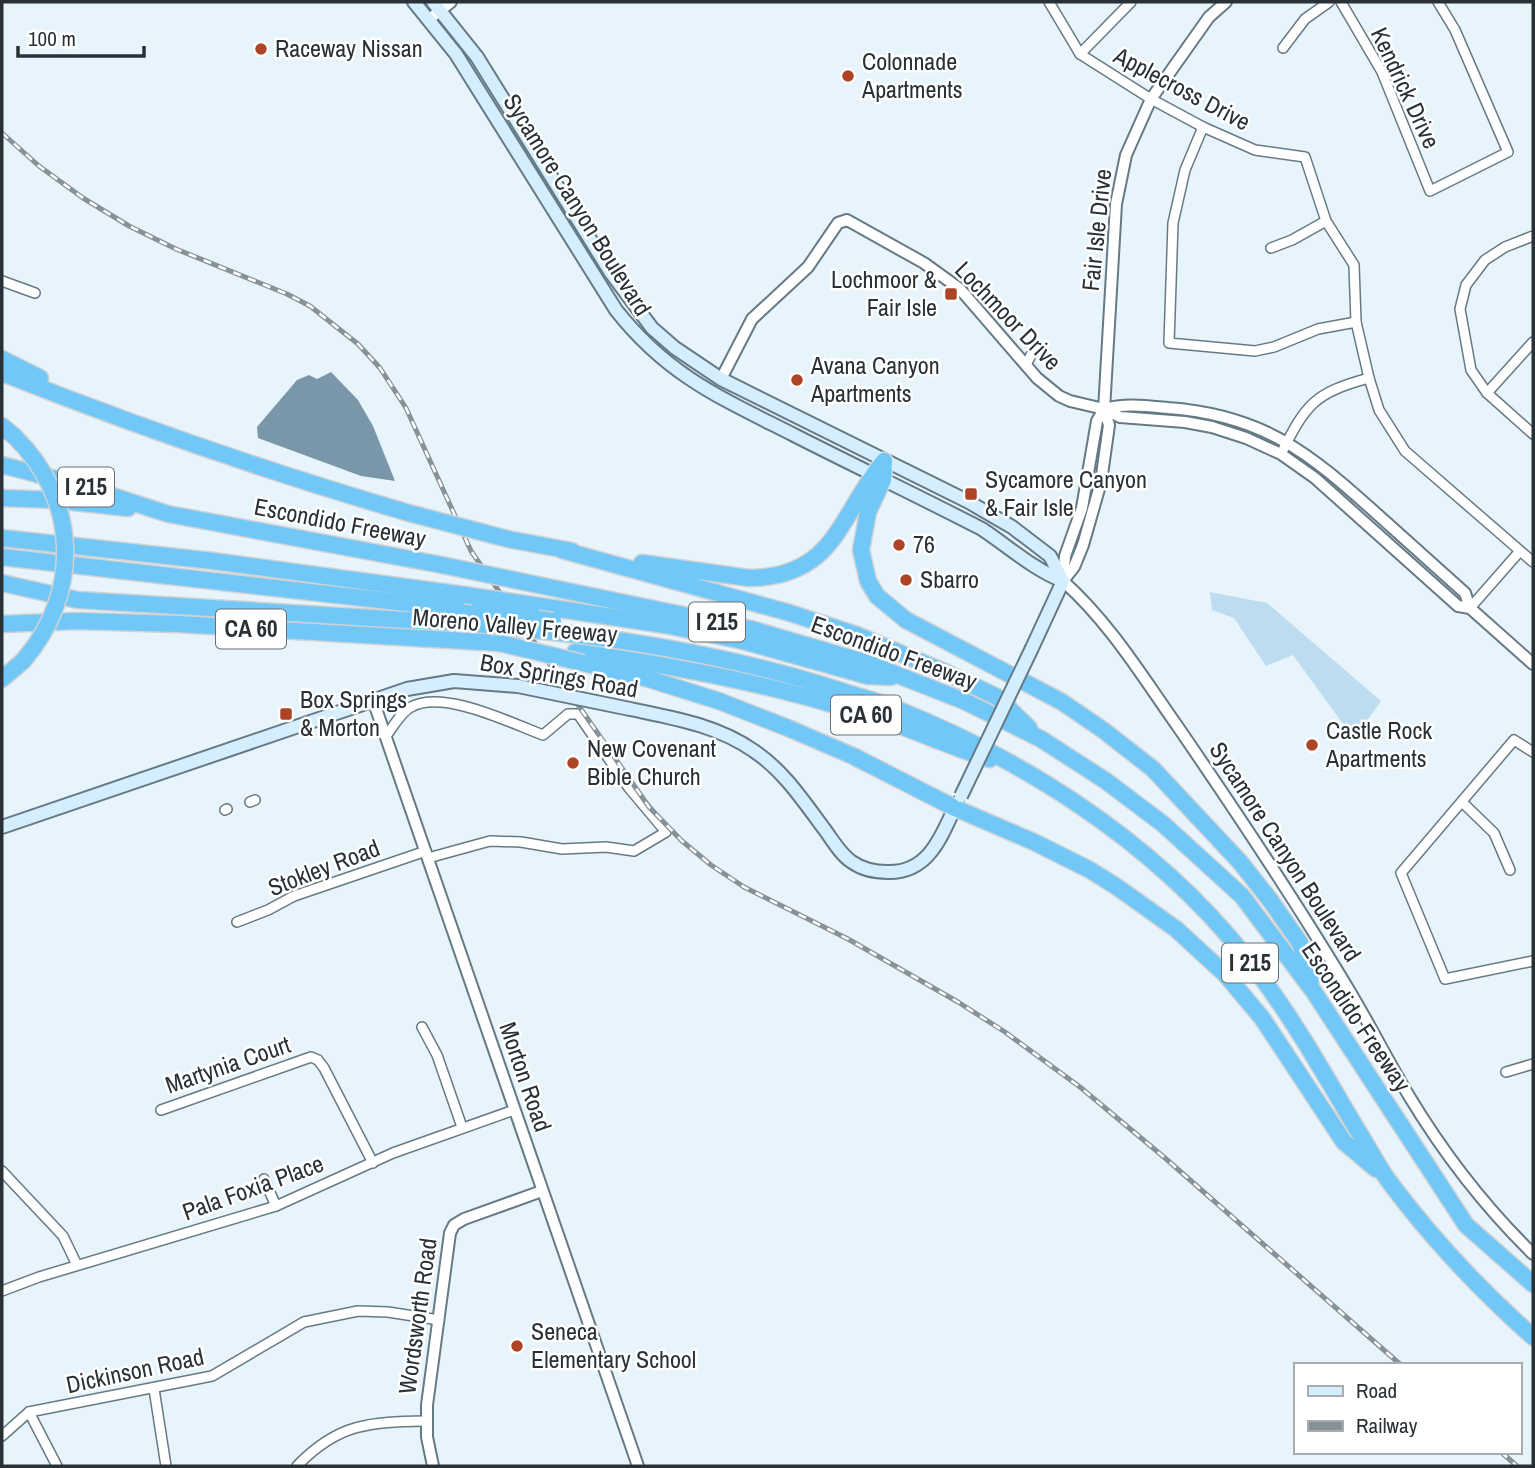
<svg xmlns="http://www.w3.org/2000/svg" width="1535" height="1468" font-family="'Archivo Narrow',sans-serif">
	<rect width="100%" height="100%" fill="#e7f4fc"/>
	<polygon fill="#bddcef" points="1210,592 1267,603 1381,701 1354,739 1293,655 1266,666 1234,618 1212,610"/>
	<polygon fill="#7997a9" points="331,372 358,400 373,426 395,481 361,476 258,438 257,427 297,380 309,375 317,379"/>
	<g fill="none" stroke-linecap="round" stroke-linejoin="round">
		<g stroke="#667a86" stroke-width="12">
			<g id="minor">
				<polyline points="1049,2 1080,54 1151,99 1203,127 1255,150 1305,157 1326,221 1354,265 1356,322 1369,378 1379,410 1405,451 1533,562"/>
				<polyline points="1341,2 1382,72 1430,191 1508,152 1455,30 1438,2"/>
				<polyline points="1283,48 1305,19 1329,2"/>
				<polyline points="1080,54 1131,2"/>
				<polyline points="1203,127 1185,170 1173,223 1169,343 1255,351 1274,347 1318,329 1356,322"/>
				<polyline points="1533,236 1505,247 1485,260 1466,285 1460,309 1471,370 1487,393 1533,434"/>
				<polyline points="1271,248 1292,240 1326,221"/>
				<polyline points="2,281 35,293"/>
				<polyline points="1026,365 1031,355"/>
				<polyline points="1487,393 1533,342"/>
				<path d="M1281 454C1306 404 1314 393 1369 378"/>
				<polyline points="1470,608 1520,551"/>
				<path d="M386 736C393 727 401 712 411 707 443 689 511 723 543 735L568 714H578L629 788 666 832 634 851 606 847 562 849 521 842 490 841 428 858"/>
				<polyline points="1533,752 1514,740 1401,873 1445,979 1533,961"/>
				<polyline points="250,802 255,800"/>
				<polyline points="1462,802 1494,833 1510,870"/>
				<polyline points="225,810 227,809"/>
				<polyline points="237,922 268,910 294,896 426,851"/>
				<polyline points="422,1027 437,1055 462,1127"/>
				<polyline points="1506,1072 1533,1064"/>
				<polyline points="161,1110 311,1057 318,1060 324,1068 373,1163"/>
				<polyline points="2,1171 63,1236 77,1265"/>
				<polyline points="264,1179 276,1206"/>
				<polyline points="2,1291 39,1277 276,1206 393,1153 514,1110"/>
				<polyline points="154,1389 166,1466"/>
				<polyline points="29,1412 57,1466"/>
				<polyline points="2,1436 29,1412 212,1376 304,1322 358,1311 388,1312 439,1320"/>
				<path d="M297 1466C338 1423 370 1422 426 1421"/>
			</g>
		</g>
		<g stroke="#667a86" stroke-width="14">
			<g id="tertiary">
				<polyline points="428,20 451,2"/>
				<polyline points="721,379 752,319 808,267 838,223 847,220 924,263 960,289 1037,378 1059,396 1070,401 1104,409 1120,417 1185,422 1212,427 1246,438 1281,454 1315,478 1458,606 1470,608"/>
				<path d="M1104 409C1125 403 1147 406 1168 408 1264 415 1309 453 1377 514 1407 541 1436 567 1465 593L1470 608 1533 664"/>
				<path d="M1063 581C1110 623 1142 676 1178 727 1237 813 1295 900 1349 990 1370 1025 1388 1061 1409 1096 1444 1154 1485 1207 1533 1254"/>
				<polyline points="1063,581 1074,567 1083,545 1101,482 1109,425 1104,409 1105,393 1116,204 1126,155 1151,99 1209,17 1226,2"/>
				<polyline points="1063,581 1065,556 1082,508 1097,421 1104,409"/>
				<polyline points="373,700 638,1466"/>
				<polyline points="433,1466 427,1437 427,1405 450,1233 454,1225 464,1219 542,1191"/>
			</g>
		</g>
		<g stroke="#667a86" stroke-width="16">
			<g id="secondary">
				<path d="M414 2 456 54 616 310C668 376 721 398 794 435 857 467 920 497 982 529 1009 547 1033 569 1063 581"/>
				<polyline points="433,2 477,57 611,273 652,328 675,348 721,379 967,501 1012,527 1050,556 1063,581"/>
				<polyline points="1032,648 1063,581"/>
				<path d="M630 709C673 718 717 725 754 751 784 771 804 802 825 830 833 841 841 855 852 862 863 870 875 872 888 872 930 873 942 834 957 803"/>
				<polyline points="2,827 407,689 454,681 518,686"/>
			</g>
		</g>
		<g stroke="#d0d2d3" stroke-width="19">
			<g id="motorway">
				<polyline points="2,359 40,378"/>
				<path d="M2 373C136 426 271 473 409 513"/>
				<polyline points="2,426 14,436"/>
				<polyline points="884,461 883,480 868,512 861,550 868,581 877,596 906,620 1062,702 1103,730 1153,769 1240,862 1270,900 1300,943 1311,980"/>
				<polyline points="2,465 79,485 168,514 442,565"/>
				<polyline points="2,498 55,500 128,508"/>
				<polyline points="2,538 213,561 465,595"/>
				<polyline points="508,539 572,551"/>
				<polyline points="562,550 790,613 857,635 945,672 997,697 1029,728"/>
				<polyline points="2,557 477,611"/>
				<path d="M642 563 749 578C836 577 839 515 884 461"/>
				<polyline points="519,581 751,629 867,663 964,701 1041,739 1106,781 1163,824 1242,896 1314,992 1466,1225 1533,1284"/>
				<polyline points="2,583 78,600 488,625"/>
				<polyline points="533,605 665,625 743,641 868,676 891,677"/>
				<polyline points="2,624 77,621 178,624 500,643"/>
				<path d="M562 633C658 644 753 662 845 692 863 698 882 702 899 710 1040 767 1175 857 1264 981 1298 1027 1326 1077 1355 1126 1366 1143 1376 1163 1388 1180 1431 1238 1479 1289 1533 1337"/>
				<path d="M575 652C664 664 751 680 838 706 868 715 900 725 929 737 950 745 969 753 990 759"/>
				<polyline points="583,663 649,679 719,701 788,728 853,756 955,808 1034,842 1090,870 1117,887 1176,929 1225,974 1262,1018 1344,1142 1376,1169"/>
				<polyline points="2,679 23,661"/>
			</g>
		</g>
		<use href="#minor" stroke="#fff" stroke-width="9"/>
		<use href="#tertiary" stroke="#fff" stroke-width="10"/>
		<use href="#secondary" stroke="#d4eefd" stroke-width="12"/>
		<use href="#motorway" stroke="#71c8f8" stroke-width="16"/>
		<g stroke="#879198" stroke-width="5">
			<g id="rail">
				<polyline points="2,133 39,166 83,198 129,226 176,249 287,294 310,306 358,344 380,368 406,408 471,551 649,807 682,841 711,865 744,887 848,939 958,1002 1005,1032 1080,1087 1165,1158 1401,1365"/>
				<polyline points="1501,1452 1517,1466"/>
			</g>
		</g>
		<use href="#rail" stroke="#fff" stroke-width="2.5" stroke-dasharray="8" stroke-linecap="butt"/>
		<g stroke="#667a86" stroke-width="16" stroke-linecap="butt">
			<g id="secondary-bridge">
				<polyline points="518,686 630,709"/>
				<polyline points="961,796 1032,648"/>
			</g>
		</g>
		<g stroke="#d0d2d3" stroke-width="19" stroke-linecap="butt">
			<g id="motorway-bridge">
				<path d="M14 436C79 499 82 593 23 661"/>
				<polyline points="409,513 508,539"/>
				<polyline points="442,565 519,581"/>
				<polyline points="465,595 533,605"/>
				<polyline points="477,611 553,621"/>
				<polyline points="488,625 562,633"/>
				<polyline points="500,643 583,663"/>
			</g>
		</g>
		<use href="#secondary-bridge" stroke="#d4eefd" stroke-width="12"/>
		<use href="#motorway-bridge" stroke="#71c8f8" stroke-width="16"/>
	</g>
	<g fill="#ac4425" stroke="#fff" stroke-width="2.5">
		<circle cx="261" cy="49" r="7"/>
		<circle cx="848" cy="76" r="7"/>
		<rect x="944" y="287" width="14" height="14" rx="3.5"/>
		<circle cx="797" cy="380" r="7"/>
		<rect x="964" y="487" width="14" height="14" rx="3.5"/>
		<circle cx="899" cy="545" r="7"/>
		<circle cx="906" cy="580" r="7"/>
		<rect x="279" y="707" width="14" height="14" rx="3.5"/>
		<circle cx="1312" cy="745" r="7"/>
		<circle cx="573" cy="763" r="7"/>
		<circle cx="517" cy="1346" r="7"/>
	</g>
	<g text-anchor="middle" stroke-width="5" stroke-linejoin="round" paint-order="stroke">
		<g fill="#fff" stroke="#696f72" stroke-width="2">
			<rect x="58" y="467.5" width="56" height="39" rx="5"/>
			<rect x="689" y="602.5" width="56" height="39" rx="5"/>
			<rect x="216" y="609.5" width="70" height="39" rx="5"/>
			<rect x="831" y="695.5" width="70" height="39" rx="5"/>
			<rect x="1222" y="943.5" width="56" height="39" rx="5"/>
		</g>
		<g font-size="23" font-weight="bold" fill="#293136">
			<text x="86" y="495">I 215</text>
			<text x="717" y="630">I 215</text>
			<text x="251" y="637">CA 60</text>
			<text x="866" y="723">CA 60</text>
			<text x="1250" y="971">I 215</text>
		</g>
		<g font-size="24" fill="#293136" stroke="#fff" text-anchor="start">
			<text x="275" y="57">Raceway Nissan</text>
			<text x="862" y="70">Colonnade<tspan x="862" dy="28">Apartments</tspan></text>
			<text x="937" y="288" text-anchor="end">Lochmoor &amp;<tspan x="937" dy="28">Fair Isle</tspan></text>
			<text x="811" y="374">Avana Canyon<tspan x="811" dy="28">Apartments</tspan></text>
			<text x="985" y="488">Sycamore Canyon<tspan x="985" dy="28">&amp; Fair Isle</tspan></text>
			<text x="913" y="553">76</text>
			<text x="920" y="588">Sbarro</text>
			<text x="300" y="708">Box Springs<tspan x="300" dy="28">&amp; Morton</tspan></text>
			<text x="1326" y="739">Castle Rock<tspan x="1326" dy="28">Apartments</tspan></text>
			<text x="587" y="757">New Covenant<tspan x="587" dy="28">Bible Church</tspan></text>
			<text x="531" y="1340">Seneca<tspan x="531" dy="28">Elementary School</tspan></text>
		</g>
		<g font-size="24" fill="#293136" stroke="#fff">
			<text transform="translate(1405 88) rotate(65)" y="8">Kendrick Drive</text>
			<text transform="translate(1182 89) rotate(28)" y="8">Applecross Drive</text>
			<text transform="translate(577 205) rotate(58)" y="8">Sycamore Canyon Boulevard</text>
			<text transform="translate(1097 230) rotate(-84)" y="8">Fair Isle Drive</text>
			<text transform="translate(1008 316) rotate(46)" y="8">Lochmoor Drive</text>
			<text transform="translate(340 523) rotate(11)" y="8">Escondido Freeway</text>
			<text transform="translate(515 626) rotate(5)" y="8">Moreno Valley Freeway</text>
			<text transform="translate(894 653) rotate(20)" y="8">Escondido Freeway</text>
			<text transform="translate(559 676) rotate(10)" y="8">Box Springs Road</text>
			<text transform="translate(1285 852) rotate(57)" y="8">Sycamore Canyon Boulevard</text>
			<text transform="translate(324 868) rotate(-21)" y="8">Stokley Road</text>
			<text transform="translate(1356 1017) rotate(56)" y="8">Escondido Freeway</text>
			<text transform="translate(228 1065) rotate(-19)" y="8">Martynia Court</text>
			<text transform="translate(525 1077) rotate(71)" y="8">Morton Road</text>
			<text transform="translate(253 1188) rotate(-20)" y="8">Pala Foxia Place</text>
			<text transform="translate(418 1316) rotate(-82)" y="8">Wordsworth Road</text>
			<text transform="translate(135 1371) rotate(-12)" y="8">Dickinson Road</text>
		</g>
	</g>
	<rect width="1535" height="1468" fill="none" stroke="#293136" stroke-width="7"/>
	<rect x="1294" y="1363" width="228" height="91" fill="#ffffff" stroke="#a9adaf" stroke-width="2"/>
	<rect x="1308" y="1386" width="35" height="10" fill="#d4eefd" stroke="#a9adaf" stroke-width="2"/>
	<text x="1356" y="1398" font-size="21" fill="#293136">Road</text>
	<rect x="1308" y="1421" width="35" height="10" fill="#879198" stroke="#a9adaf" stroke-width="2"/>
	<text x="1356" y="1433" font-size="21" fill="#293136">Railway</text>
	<path d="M18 46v10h126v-10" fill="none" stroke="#293136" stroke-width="3.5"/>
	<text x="28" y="46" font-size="21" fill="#293136" stroke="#ffffff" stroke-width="5" paint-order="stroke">100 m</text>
</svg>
